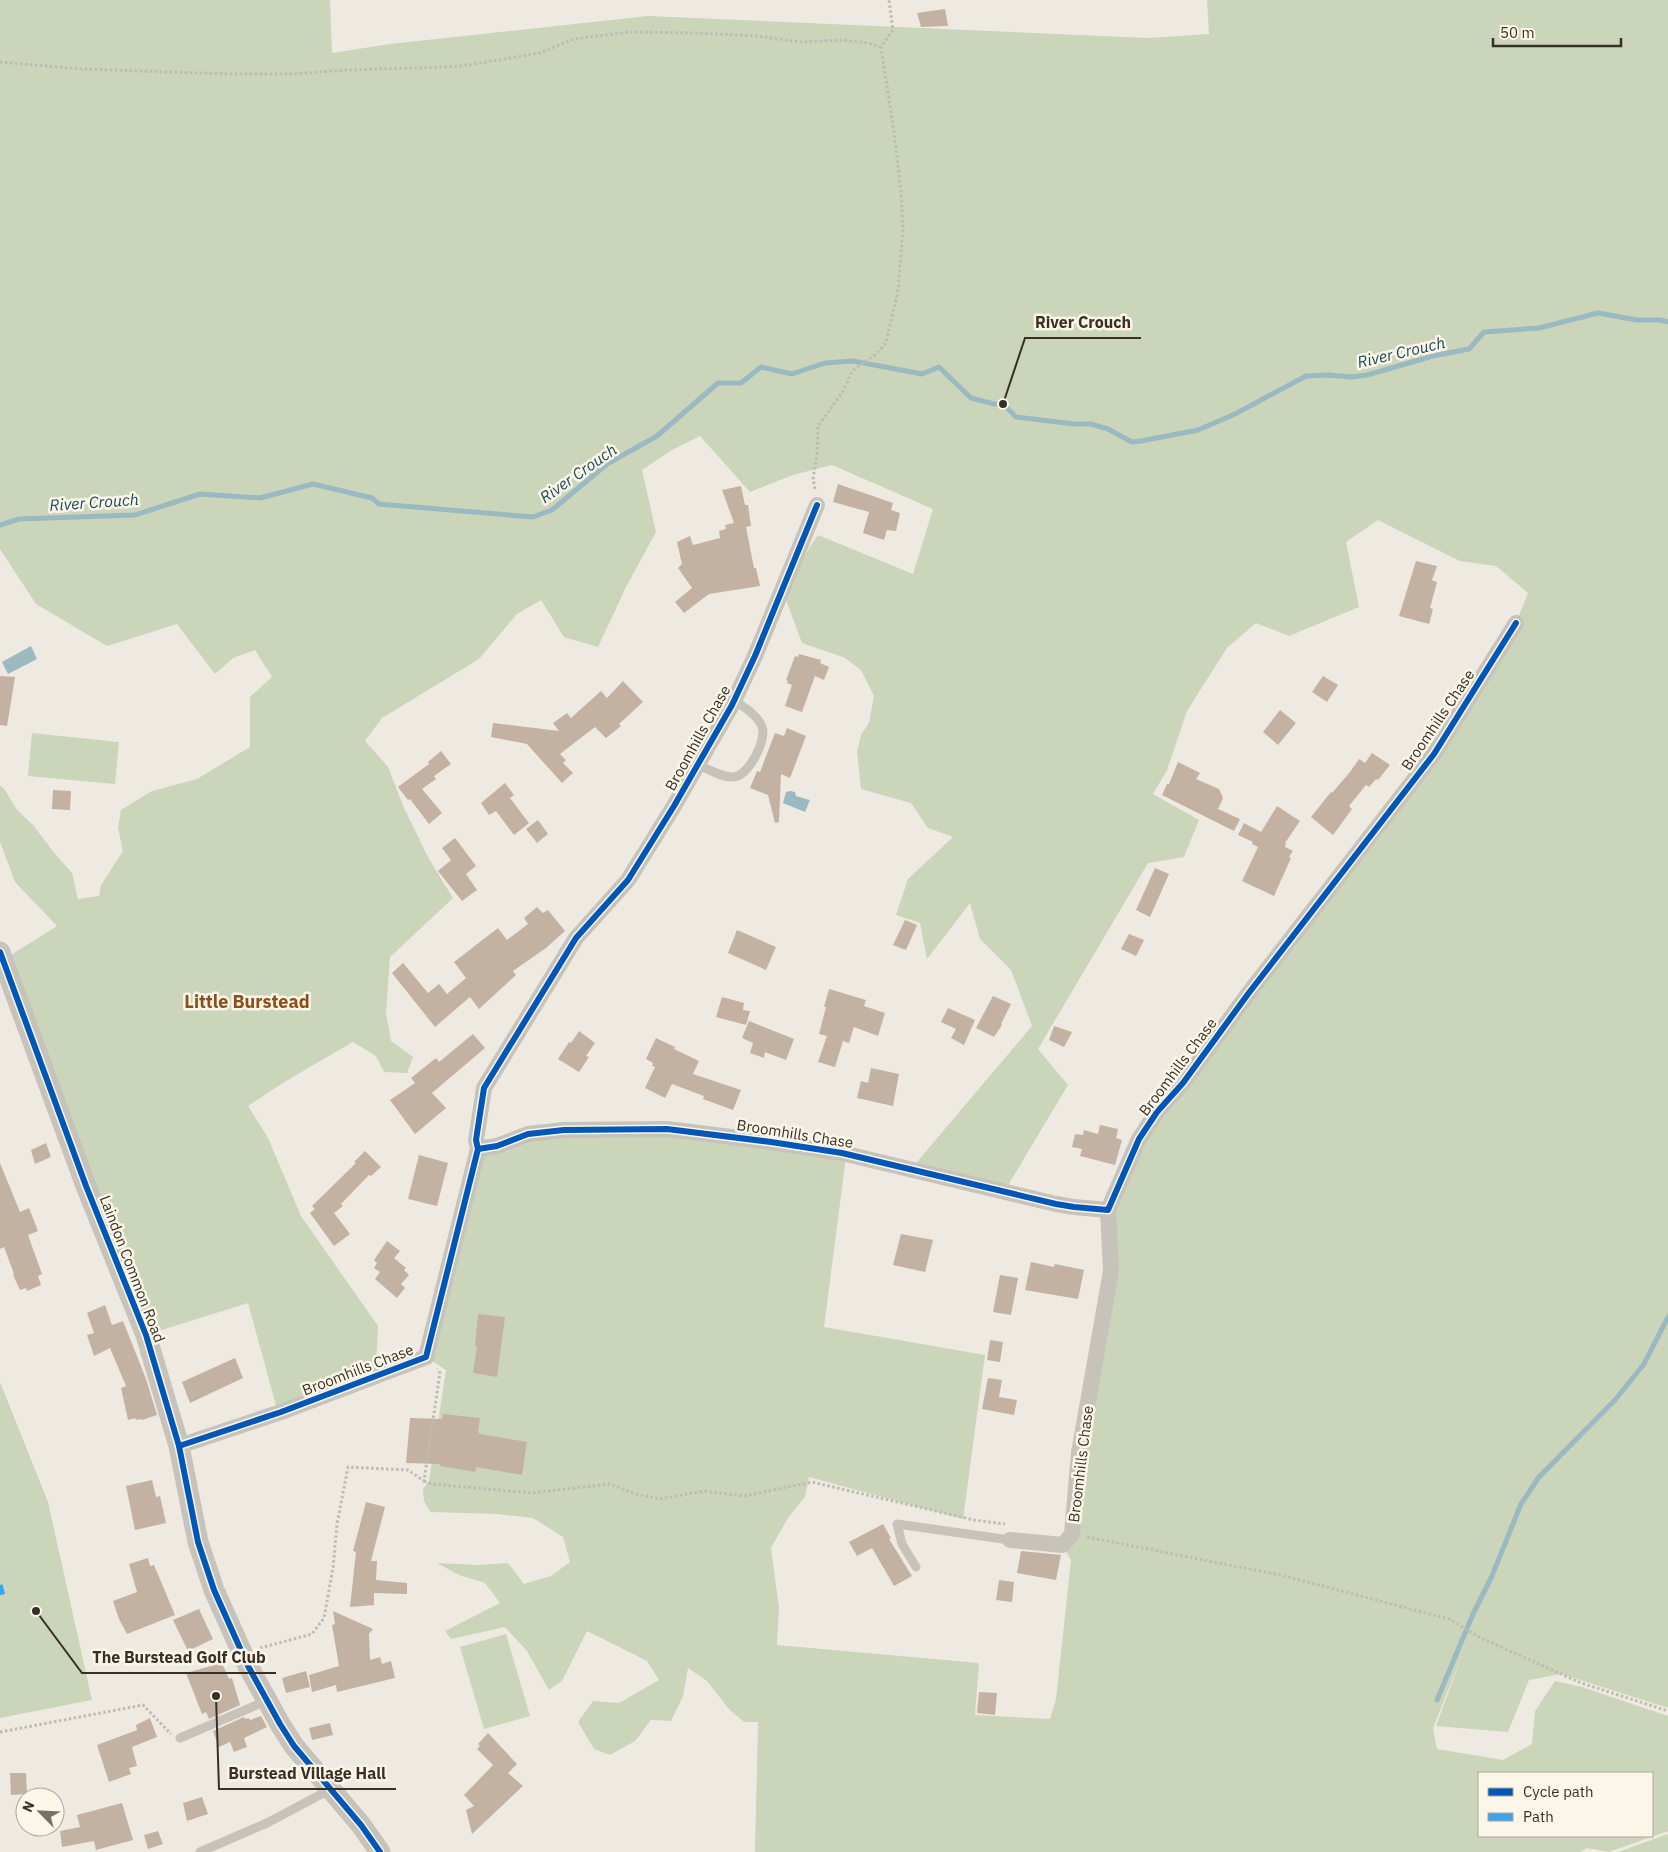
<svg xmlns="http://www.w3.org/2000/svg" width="1668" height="1852" font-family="'IBM Plex Sans',sans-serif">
	<rect width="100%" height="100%" fill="#eeeae1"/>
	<g fill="#cad5ba" fill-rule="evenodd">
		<path d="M0 0H330L332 53 390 44 648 16 1148 38 1209 34 1207 0H1668V1708L1561 1674 1529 1680 1508 1732 1436 1726 1463 1653 1433 1728 1437 1749 1503 1760 1532 1744 1535 1711 1555 1681 1582 1687 1668 1716V1831L1609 1852 1587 1848 1580 1852H755L758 1722H744L729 1709 707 1681 688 1668 683 1696 671 1721 651 1720 635 1741 610 1755 594 1749 578 1722 593 1701 619 1703 659 1680 647 1661 587 1631 562 1681 549 1690 527 1651 505 1627 451 1639 445 1631 500 1603 485 1583 459 1575 437 1563 479 1565 508 1563 524 1584 551 1576 570 1562 563 1537 533 1518 497 1514 430 1512 424 1501 423 1489 429 1481 446 1370 426 1357 478 1149 564 1130 847 1149 824 1327 985 1355 963 1519 809 1477 805 1497 788 1518 771 1548 779 1608 777 1645 979 1663 975 1715 1050 1719 1056 1699 1071 1560 1063 1545 1073 1519 1109 1226 1151 1131 1384 816 1516 623 1528 593 1496 566 1460 561 1378 520 1346 542 1359 607 1289 636 1256 623 1227 648 1187 711 1167 770 1153 794 1199 820 1184 857 1148 863 1038 1049 1068 1085 1004 1192 911 1169 1032 1026 1011 970 980 939 970 903 927 959 920 923 896 915 908 879 953 837 928 828 911 803 861 789 857 751 861 735 869 723 874 696 861 670 845 658 802 643 782 589 818 535 913 574 933 509 832 465 793 475 750 492 700 436 672 450 642 470 656 532 626 587 598 647 564 637 541 600 517 614 479 659 382 718 365 741 388 767 404 808 429 859 453 898 390 957 386 1013 391 1041 413 1057 407 1073 384 1072 376 1056 353 1042 286 1081 248 1106 268 1138 301 1216 378 1326 375 1384 280 1420 248 1303 146 1335 3 960 57 926 15 882 0 842V785L5 790 17 810 33 825 52 850 72 873 78 899 99 896 101 885 123 851 118 828 121 810 152 791 197 779 250 747V697L272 677 255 650 233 658 215 674 177 624 107 646 36 604 0 549ZM1479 1773H1652V1836H1479Z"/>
		<polygon points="32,733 119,742 115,784 28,776"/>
		<polygon points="0,1382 48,1502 92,1700 0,1718"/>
		<polygon points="506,1634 530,1716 484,1729 460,1647"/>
		<polygon points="1668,1834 1668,1852 1618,1852"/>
	</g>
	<g fill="#9bb9c1">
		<polygon points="31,646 37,659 8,674 2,662"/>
		<polygon points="790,791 795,792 796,796 810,800 805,812 783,803 786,792"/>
	</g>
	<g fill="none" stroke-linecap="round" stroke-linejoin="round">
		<g stroke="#9bb9c1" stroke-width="5">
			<polyline points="0,525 19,519 135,515 200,494 260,498 313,484 372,498 379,504 533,517 552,510 607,464 657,436 718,383 741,383 761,367 792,374 825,363 853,361 922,374 939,367 971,398 994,404 1003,404 1016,417 1074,424 1091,424 1108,429 1132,442 1141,441 1198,430 1235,414 1306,376 1328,375 1351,377 1367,375 1433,356 1469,349 1484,332 1539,328 1598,313 1637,320 1660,320 1668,322"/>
			<polyline points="1437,1700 1473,1614 1492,1576 1521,1504 1539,1477 1615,1400 1644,1364 1668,1317"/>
		</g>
	</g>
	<g fill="#c3b2a1">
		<polygon points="945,9 948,26 921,27 917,13"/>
		<polygon points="838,484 893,503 891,510 900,513 896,531 887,530 884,540 863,533 869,512 833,502"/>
		<polygon points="741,486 745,505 748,505 751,526 746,527 754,568 756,568 760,586 709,594 684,613 675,602 692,588 678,568 682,564 677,542 690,536 693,545 720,538 719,531 726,529 725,525 734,523 722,490"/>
		<polygon points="1416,561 1437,566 1432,580 1437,582 1430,608 1433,609 1429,624 1399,616"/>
		<polygon points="799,654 821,660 820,663 829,667 824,680 815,676 802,712 785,706 792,685 787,683 788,681 786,680 795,656 798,657"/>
		<polygon points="0,676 15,677 7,726 0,725"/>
		<polygon points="1323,676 1338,685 1327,702 1312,692"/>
		<polygon points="623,681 643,702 619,724 621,726 606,738 595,727 560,754 566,760 563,763 573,773 562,783 527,744 491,737 493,723 559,731 553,723 567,713 571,718 601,691 607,698"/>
		<polygon points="1280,710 1296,723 1278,745 1263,732"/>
		<polygon points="787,728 806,736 790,778 781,774 779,822 775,823 768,795 750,788 757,771 760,772 775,733 784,736"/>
		<polygon points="441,751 451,764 434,776 436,779 422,789 442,813 429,824 410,799 408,800 398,787 429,764 428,762"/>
		<polygon points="1372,753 1390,765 1378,780 1376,779 1369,787 1366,785 1349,806 1352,809 1333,835 1311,817 1331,792 1332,793 1350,772 1359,759 1365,763"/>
		<polygon points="1178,762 1200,773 1196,779 1219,789 1223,798 1218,809 1240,819 1234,831 1162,795 1167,784 1169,784"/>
		<polygon points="505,783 514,795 510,798 529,823 514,835 496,811 489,815 481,803"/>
		<polygon points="53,790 71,791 70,810 52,809"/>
		<polygon points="1277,806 1300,821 1285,843 1286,844 1285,847 1293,851 1289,857 1291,858 1274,896 1242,881 1258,847 1252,844 1253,842 1238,835 1244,823 1261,832"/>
		<polygon points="538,820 548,834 537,843 526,829"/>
		<polygon points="455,838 476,866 466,874 477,890 462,901 438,871 451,860 442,848"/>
		<polygon points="1155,868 1169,874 1150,917 1136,910"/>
		<polygon points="537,907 543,913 548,910 565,931 546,948 513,971 516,975 479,1009 470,997 435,1027 392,973 403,963 428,993 439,984 447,994 466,978 454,962 498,928 507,940 528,924 524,918"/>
		<polygon points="905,920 917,925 906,950 893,945"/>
		<polygon points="737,930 776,947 766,970 728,953"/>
		<polygon points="1129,934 1144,940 1136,956 1121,949"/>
		<polygon points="829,989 866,1000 864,1006 885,1013 878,1036 854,1027 849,1043 843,1041 835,1067 818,1062 827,1036 819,1034 826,1007 824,1007"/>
		<polygon points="993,996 1011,1004 1001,1024 1002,1025 994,1037 976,1028"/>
		<polygon points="722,997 744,1003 743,1010 750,1011 746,1025 716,1017"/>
		<polygon points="948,1008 975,1020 964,1045 951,1038 956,1029 941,1022"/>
		<polygon points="749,1021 794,1039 786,1060 765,1052 764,1058 750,1053 753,1043 742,1038"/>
		<polygon points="1054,1026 1072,1032 1064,1047 1049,1040"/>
		<polygon points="579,1031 595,1043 586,1056 589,1057 579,1072 558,1059 569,1042 571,1043"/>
		<polygon points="473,1034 485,1048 432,1093 446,1108 415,1134 390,1100 415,1083 411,1078 436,1058 439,1062"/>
		<polygon points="656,1038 675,1047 674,1049 699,1061 693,1074 741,1090 733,1110 703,1099 704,1096 672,1084 665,1098 645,1088 655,1067 652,1066 653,1063 646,1059"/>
		<polygon points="871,1068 899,1074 893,1106 857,1098 861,1081 868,1083"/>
		<polygon points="1100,1125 1118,1129 1116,1138 1122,1140 1115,1165 1080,1156 1082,1149 1072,1147 1075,1134 1083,1135 1084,1130 1098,1134"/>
		<polygon points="46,1143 51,1157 35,1164 31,1150"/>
		<polygon points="365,1151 381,1167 371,1176 369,1175 341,1204 343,1206 334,1213 350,1234 334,1246 310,1213 315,1209 312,1206 356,1163 354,1162"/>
		<polygon points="419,1155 448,1163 437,1206 408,1199"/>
		<polygon points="0,1163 20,1212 29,1208 38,1231 28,1235 42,1274 38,1276 41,1285 27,1291 26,1288 20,1290 13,1275 14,1274 4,1247 0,1249"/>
		<polygon points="901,1234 933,1240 925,1272 893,1265"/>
		<polygon points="387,1241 400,1251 394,1258 406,1268 404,1270 409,1275 401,1284 405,1288 397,1298 375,1279 380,1272 374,1268 377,1263 374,1260"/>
		<polygon points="1031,1262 1054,1267 1055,1264 1084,1270 1078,1299 1025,1290"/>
		<polygon points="1000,1275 1018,1278 1011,1315 993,1312"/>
		<polygon points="105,1305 112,1325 123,1321 146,1379 157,1415 142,1420 141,1419 136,1420 135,1418 128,1420 121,1388 126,1386 110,1348 94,1356 87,1335 94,1333 87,1313"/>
		<polygon points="478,1314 505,1317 497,1377 473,1373 477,1347 475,1346"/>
		<polygon points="990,1340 1003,1342 1000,1362 987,1360"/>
		<polygon points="235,1358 243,1378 190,1403 182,1382"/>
		<polygon points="988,1378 1002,1380 999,1397 1017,1400 1014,1415 982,1409"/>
		<polygon points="443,1414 480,1418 478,1432 480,1434 527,1442 522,1475 476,1467 475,1472 440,1466 440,1464 406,1463 410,1418 442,1419"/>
		<polygon points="152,1480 156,1497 160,1496 166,1523 135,1530 126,1486"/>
		<polygon points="366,1502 385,1507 371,1561 377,1561 376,1580 407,1583 407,1594 374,1593 374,1605 350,1607 356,1552 353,1551"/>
		<polygon points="883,1524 891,1538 889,1539 912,1576 894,1586 872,1548 857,1556 849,1542"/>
		<polygon points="1021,1551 1061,1555 1056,1580 1017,1573"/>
		<polygon points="148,1558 150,1566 154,1565 175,1615 127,1634 119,1619 113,1601 137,1592 129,1564"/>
		<polygon points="999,1580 1014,1582 1012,1602 996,1600"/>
		<polygon points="199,1609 213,1639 188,1651 173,1620"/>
		<polygon points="333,1611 373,1629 369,1634 370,1660 380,1657 382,1664 391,1661 395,1678 337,1692 336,1685 312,1692 309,1675 339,1666 332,1625 335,1624"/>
		<polygon points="222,1663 229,1679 232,1678 240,1705 209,1719 206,1712 202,1714 186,1673"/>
		<polygon points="306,1671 310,1687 286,1693 282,1678"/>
		<polygon points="979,1692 997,1693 995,1715 977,1713"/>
		<polygon points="261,1716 267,1727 244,1738 247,1747 234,1752 230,1742 219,1747 213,1731 244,1717 245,1719 249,1718 250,1720"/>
		<polygon points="150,1718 157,1737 132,1747 137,1766 129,1768 131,1774 109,1782 97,1745 137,1730 136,1725"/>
		<polygon points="330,1723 333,1735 312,1740 309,1728"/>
		<polygon points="488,1733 517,1764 508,1773 523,1786 472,1834 466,1810 474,1806 464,1795 493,1765 477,1749 480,1746 478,1744"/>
		<polygon points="10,1773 26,1773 27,1794 11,1795"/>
		<polygon points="202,1797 208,1814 187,1821 183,1803"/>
		<polygon points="122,1803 133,1840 96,1850 94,1841 62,1847 60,1831 80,1827 77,1815"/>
		<polygon points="158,1831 163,1844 148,1849 144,1835"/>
	</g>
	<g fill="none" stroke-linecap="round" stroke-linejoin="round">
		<g stroke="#c0bbb2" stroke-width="3" stroke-dasharray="2.5 2.5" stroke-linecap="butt">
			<polyline points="0,62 82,69 229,74 293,74 346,70 446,67 468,65 540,53 574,39 630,32 697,33 757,36 800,42 843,40 868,43 881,47"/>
			<polyline points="815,489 813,479 817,455 818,426 844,390 852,371 876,354 886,343 898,290 903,228 901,191 893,125 881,47 893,30 889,0"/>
			<polyline points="424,1481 432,1484 531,1493 609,1484 636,1494 660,1499 704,1491 744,1496 812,1482 974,1520 1005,1524"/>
			<polyline points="1087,1537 1280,1575 1449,1619 1479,1637 1581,1683 1668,1711"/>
			<polyline points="260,1648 312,1634 324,1618 333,1568 337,1524 348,1467 408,1470 424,1481 440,1373 437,1369"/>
			<polyline points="0,1732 143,1705 171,1734"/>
		</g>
		<g stroke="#c7c3ba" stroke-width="9">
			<path d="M698 765C708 769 723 778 734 777 749 775 767 740 762 727 758 715 743 707 734 700"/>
			<polyline points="916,1567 902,1544 897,1524 1010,1540"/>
			<polyline points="180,1738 266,1701"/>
			<polyline points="200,1852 267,1823 331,1789"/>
		</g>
		<g stroke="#c7c3ba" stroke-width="16">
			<polyline points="478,1149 497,1146 528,1134 564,1130 667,1129 771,1142 842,1153 1056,1204 1074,1207 1108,1210 1139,1139 1157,1112 1183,1083 1248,994 1434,754 1516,623"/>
			<polyline points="179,1446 281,1412 426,1357 478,1149 476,1140 484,1088 576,938 628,880 674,806 732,705 755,656 817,505"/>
			<polyline points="1010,1540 1063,1545 1072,1534 1079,1453 1111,1271 1108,1210"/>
		</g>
		<polyline stroke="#c7c3ba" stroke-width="21" points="0,952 86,1186 146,1335 179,1446 198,1542 214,1590 248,1666 280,1724 294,1746 361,1825 380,1852"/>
		<polyline stroke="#3fa3eb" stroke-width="5" stroke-dasharray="10 5" stroke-linecap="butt" points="0,1585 3,1596"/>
		<g stroke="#fbf6e8" stroke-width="9">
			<g id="cycleway">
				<polyline points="0,952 86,1186 146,1335 179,1446 198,1542 214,1590 248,1666 280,1724 294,1746 361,1825 380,1852"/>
				<polyline points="478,1149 497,1146 528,1134 564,1130 667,1129 771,1142 842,1153 1056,1204 1074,1207 1108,1210 1139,1139 1157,1112 1183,1083 1248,994 1434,754 1516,623"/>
				<polyline points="179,1446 281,1412 426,1357 478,1149 476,1140 484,1088 576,938 628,880 674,806 732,705 755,656 817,505"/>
			</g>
		</g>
		<use href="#cycleway" stroke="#0057b8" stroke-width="6"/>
	</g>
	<g text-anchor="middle" stroke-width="5" stroke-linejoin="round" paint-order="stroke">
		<g font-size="15" fill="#383027" stroke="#fbf6e8">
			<text transform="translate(1438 720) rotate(-56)" y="5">Broomhills Chase</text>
			<text transform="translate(698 738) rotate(-61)" y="5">Broomhills Chase</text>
			<text transform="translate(1178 1067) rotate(-53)" y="5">Broomhills Chase</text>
			<text transform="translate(795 1134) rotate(9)" y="5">Broomhills Chase</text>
			<text transform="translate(132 1269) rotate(69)" y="5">Laindon Common Road</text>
			<text transform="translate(358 1370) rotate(-21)" y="5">Broomhills Chase</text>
			<text transform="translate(1081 1464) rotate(-83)" y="5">Broomhills Chase</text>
		</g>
		<g font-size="16" font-style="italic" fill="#1a4a5d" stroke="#fbf6e8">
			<text transform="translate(1401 352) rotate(-13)" y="6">River Crouch</text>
			<text transform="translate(578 473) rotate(-35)" y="6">River Crouch</text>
			<text transform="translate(94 502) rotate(-4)" y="6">River Crouch</text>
		</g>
		<g font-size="18" font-weight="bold" fill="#8d4e1a" stroke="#fbf6e8">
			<text x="247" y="1008">Little Burstead</text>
		</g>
	</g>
	<path fill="none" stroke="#383027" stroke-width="2" d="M1003 404L1025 338H1141M36 1611L82 1673H276M216 1696L219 1789H396"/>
	<g fill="#383027" stroke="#fbf6e8" stroke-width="2">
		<circle cx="1003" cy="404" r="5"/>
		<circle cx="36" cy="1611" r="5"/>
		<circle cx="216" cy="1696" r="5"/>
	</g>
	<g font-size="16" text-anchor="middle" font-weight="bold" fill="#383027" stroke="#fbf6e8" stroke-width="5" stroke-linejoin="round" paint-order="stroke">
		<text x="1083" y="328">River Crouch</text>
		<text x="179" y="1663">The Burstead Golf Club</text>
		<text x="307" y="1779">Burstead Village Hall</text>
	</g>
	<rect x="1478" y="1772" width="175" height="65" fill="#fbf6e8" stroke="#ada79b"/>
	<rect x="1488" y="1788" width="25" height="8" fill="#0057b8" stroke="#ada79b"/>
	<text x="1523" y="1797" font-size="15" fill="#383027">Cycle path</text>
	<rect x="1488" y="1813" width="25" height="8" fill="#3fa3eb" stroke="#ada79b"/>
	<text x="1523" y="1822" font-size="15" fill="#383027">Path</text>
	<g transform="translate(40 1812) rotate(294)"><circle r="24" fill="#fbf6e8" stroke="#ada79b"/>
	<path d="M0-4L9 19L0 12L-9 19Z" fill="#787168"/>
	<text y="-8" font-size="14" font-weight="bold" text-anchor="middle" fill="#383027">N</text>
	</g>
	<path d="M1493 38v8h128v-8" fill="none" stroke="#383027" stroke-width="2.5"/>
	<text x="1500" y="38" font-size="15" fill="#383027" stroke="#fbf6e8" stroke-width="4" paint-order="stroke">50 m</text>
</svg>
